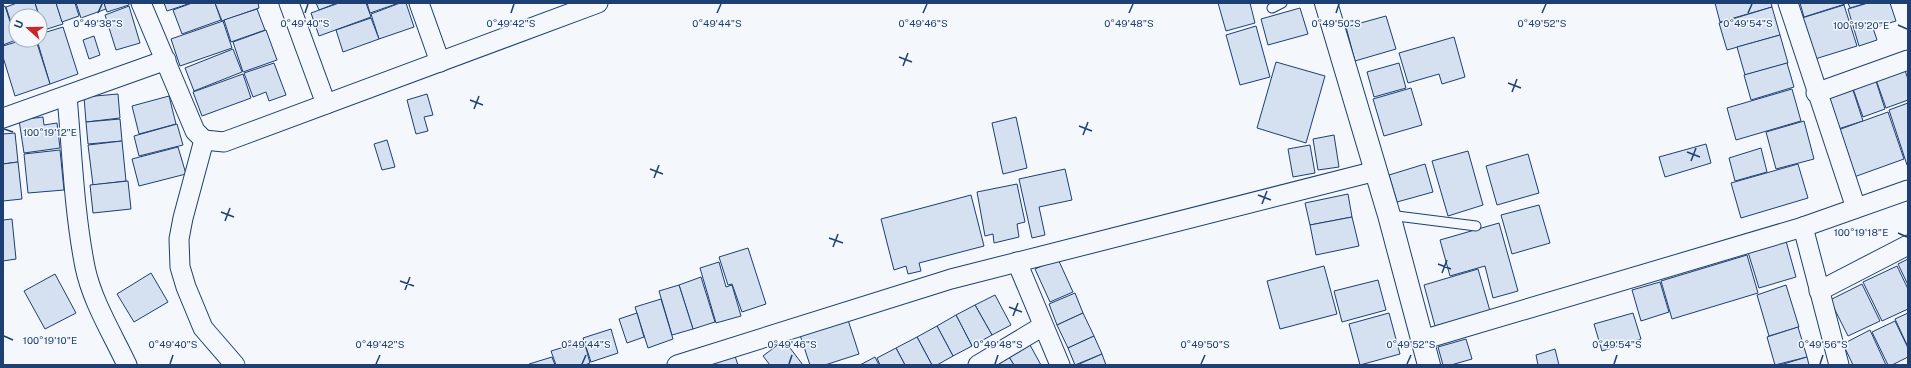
<svg xmlns="http://www.w3.org/2000/svg" width="1911" height="368" font-family="'Public Sans',sans-serif">
	<rect width="100%" height="100%" fill="#f4f7fb"/>
	<g fill="#d5e0f0" stroke="#1d3f73">
		<polygon points="17,3 35,3 39,16 16,16 16,38 6,7"/>
		<polygon points="35,3 56,3 63,24 44,30"/>
		<polygon points="56,3 75,3 79,16 62,22"/>
		<polygon points="76,3 104,3 106,9 81,18"/>
		<polygon points="104,3 129,3 129,5 107,12"/>
		<polygon points="164,3 191,3 167,11"/>
		<polygon points="192,3 215,3 221,20 182,34 173,10"/>
		<polygon points="215,3 258,3 259,8 222,21"/>
		<polygon points="316,3 337,3 319,10"/>
		<polygon points="339,3 366,3 371,17 319,36 311,13"/>
		<polygon points="367,3 399,3 370,13"/>
		<polygon points="400,3 406,3 414,27 379,39 371,14"/>
		<polygon points="1218,3 1250,3 1255,23 1226,31"/>
		<polygon points="1715,3 1771,3 1772,7 1720,22"/>
		<polygon points="1800,3 1844,3 1845,4 1804,17"/>
		<polygon points="1848,3 1867,3 1850,8"/>
		<polygon points="1868,3 1890,3 1896,21 1873,28 1877,40 1859,46 1848,9"/>
		<polygon points="1844,5 1857,46 1815,59 1802,18"/>
		<polygon points="5,6 16,40 3,45 3,7"/>
		<polygon points="129,6 140,43 116,50 105,15"/>
		<polygon points="1772,7 1780,35 1727,50 1719,23"/>
		<polygon points="1300,8 1308,34 1268,45 1261,19"/>
		<polygon points="257,9 265,30 231,42 224,20"/>
		<polygon points="1386,16 1396,49 1355,61 1346,27"/>
		<polygon points="371,18 379,39 343,52 336,30"/>
		<polygon points="40,20 44,32 40,34"/>
		<polygon points="223,21 232,48 180,66 171,39"/>
		<polygon points="1256,26 1270,77 1240,85 1226,35"/>
		<polygon points="63,27 78,74 50,84 37,40 40,40 40,34"/>
		<polygon points="266,30 277,60 243,72 233,42"/>
		<polygon points="1780,35 1788,63 1745,75 1737,47"/>
		<polygon points="94,36 100,55 89,59 83,40"/>
		<polygon points="1454,37 1465,77 1442,84 1439,74 1408,83 1399,53"/>
		<polygon points="23,40 36,40 50,84 15,96 3,57 3,46"/>
		<polygon points="233,49 242,72 194,91 185,68"/>
		<polygon points="1276,62 1325,76 1306,143 1257,128"/>
		<polygon points="274,63 286,95 269,101 266,92 253,97 244,73"/>
		<polygon points="1399,63 1406,88 1374,97 1367,72"/>
		<polygon points="1787,63 1794,87 1751,100 1744,75"/>
		<polygon points="1903,65 1908,79 1908,100 1886,108 1874,74"/>
		<polygon points="243,74 251,98 202,116 193,92"/>
		<polygon points="1874,75 1885,109 1863,117 1851,83"/>
		<polygon points="1851,84 1863,121 1838,129 1826,93"/>
		<polygon points="1411,88 1422,125 1384,136 1373,99"/>
		<polygon points="1792,89 1801,121 1736,140 1727,108"/>
		<polygon points="118,94 120,118 86,122 84,97"/>
		<polygon points="427,94 433,115 424,117 428,131 416,134 407,100"/>
		<polygon points="169,96 176,124 139,134 132,106"/>
		<polygon points="1908,103 1908,164 1907,165 1889,110"/>
		<polygon points="1888,112 1904,159 1854,177 1838,130"/>
		<polygon points="43,117 44,125 57,123 60,148 24,153 19,120"/>
		<polygon points="1016,117 1027,168 1003,174 992,123"/>
		<polygon points="120,119 122,141 88,144 86,122"/>
		<polygon points="1804,121 1814,159 1776,169 1766,132"/>
		<polygon points="177,124 183,145 139,156 134,136"/>
		<polygon points="15,133 18,162 3,164 3,134"/>
		<polygon points="1334,135 1339,167 1318,170 1313,139"/>
		<polygon points="387,140 395,167 382,170 374,144"/>
		<polygon points="122,141 126,181 93,185 88,145"/>
		<polygon points="1706,144 1711,163 1665,177 1659,157"/>
		<polygon points="1310,145 1315,173 1293,177 1288,149"/>
		<polygon points="178,147 186,174 139,186 132,159"/>
		<polygon points="1761,148 1767,172 1735,181 1729,158"/>
		<polygon points="60,150 64,190 28,193 24,154"/>
		<polygon points="1468,151 1483,205 1448,216 1432,161"/>
		<polygon points="1528,154 1539,193 1497,205 1486,166"/>
		<polygon points="18,162 22,199 3,201 3,164"/>
		<polygon points="1425,164 1433,192 1397,202 1389,175"/>
		<polygon points="1798,164 1808,198 1741,218 1731,183"/>
		<polygon points="1065,169 1072,200 1039,207 1045,235 1032,238 1019,179"/>
		<polygon points="128,181 131,209 93,213 90,185"/>
		<polygon points="1017,184 1025,222 1017,224 1019,237 994,243 993,234 985,236 977,192"/>
		<polygon points="1348,194 1352,217 1310,225 1305,203"/>
		<polygon points="971,195 984,246 919,263 921,271 908,274 906,266 894,270 881,219"/>
		<polygon points="1539,205 1550,243 1512,254 1501,215"/>
		<polygon points="1352,217 1359,246 1316,255 1310,225"/>
		<polygon points="12,219 16,259 3,261 3,220"/>
		<polygon points="1499,223 1518,291 1493,298 1485,266 1450,276 1440,240"/>
		<polygon points="1786,241 1796,277 1759,288 1748,252"/>
		<polygon points="748,248 766,304 742,312 732,284 728,285 719,257"/>
		<polygon points="1747,255 1758,293 1672,319 1661,281"/>
		<polygon points="1058,259 1073,292 1050,302 1035,269"/>
		<polygon points="1908,259 1908,285 1898,264"/>
		<polygon points="719,262 726,287 732,285 741,316 716,323 700,268"/>
		<polygon points="1324,266 1337,314 1280,329 1267,281"/>
		<polygon points="1897,266 1908,289 1908,309 1882,321 1863,282"/>
		<polygon points="1478,269 1490,311 1435,326 1424,285"/>
		<polygon points="151,273 168,302 134,322 117,294"/>
		<polygon points="55,274 76,313 45,329 24,291"/>
		<polygon points="701,277 715,322 693,329 679,285"/>
		<polygon points="1378,280 1386,310 1342,322 1334,291"/>
		<polygon points="1660,282 1669,312 1641,321 1632,290"/>
		<polygon points="1862,284 1880,321 1848,336 1830,300"/>
		<polygon points="679,285 693,329 672,335 659,291"/>
		<polygon points="1786,285 1799,327 1769,336 1757,295"/>
		<polygon points="1075,293 1083,313 1057,325 1049,304"/>
		<polygon points="995,295 1011,325 992,335 975,305"/>
		<polygon points="661,299 673,339 648,348 635,307"/>
		<polygon points="975,305 992,335 972,346 956,315"/>
		<polygon points="637,313 644,337 627,343 619,319"/>
		<polygon points="1083,313 1094,336 1068,348 1057,325"/>
		<polygon points="1389,313 1400,354 1360,365 1349,324"/>
		<polygon points="1633,313 1641,339 1602,351 1594,324"/>
		<polygon points="1908,313 1908,347 1895,319"/>
		<polygon points="956,315 972,346 953,356 937,326"/>
		<polygon points="848,320 859,354 825,365 810,365 800,335"/>
		<polygon points="1895,321 1908,348 1908,357 1892,365 1888,365 1872,332"/>
		<polygon points="937,326 953,356 937,365 932,365 917,337"/>
		<polygon points="1798,327 1807,357 1775,365 1767,337"/>
		<polygon points="611,329 618,353 591,362 583,338"/>
		<polygon points="1870,330 1886,365 1853,365 1843,344"/>
		<polygon points="1094,336 1102,354 1075,365 1068,348"/>
		<polygon points="917,337 932,365 905,365 896,348"/>
		<polygon points="1466,339 1472,359 1451,365 1443,365 1438,347"/>
		<polygon points="784,340 803,365 770,365 763,356"/>
		<polygon points="584,341 590,363 585,365 556,365 551,351"/>
		<polygon points="1030,345 1041,365 1014,365 1009,357"/>
		<polygon points="896,348 905,365 880,365 877,358"/>
		<polygon points="1555,349 1559,365 1538,365 1536,355"/>
		<polygon points="734,353 738,365 712,365 711,361"/>
		<polygon points="1102,354 1106,365 1077,365"/>
		<polygon points="552,357 555,365 530,365 529,364"/>
		<polygon points="875,357 879,365 860,365"/>
		<polygon points="1009,357 1014,365 996,365"/>
		<polygon points="1807,357 1809,365 1780,365"/>
	</g>
	<g fill="none" stroke-linecap="round" stroke-linejoin="round">
		<g stroke="#1d3f73" stroke-width="11">
			<g id="lane">
				<polyline points="1272,8 1282,3"/>
				<polyline points="1389,215 1476,226"/>
			</g>
		</g>
		<g stroke="#1d3f73" stroke-width="21">
			<g id="street">
				<polyline points="141,3 195,131 204,140 224,142 598,3"/>
				<polyline points="289,3 326,104"/>
				<polyline points="419,3 440,62"/>
				<polyline points="1788,3 1856,208"/>
				<polyline points="1816,93 1908,60"/>
				<path d="M67 96C72 152 74 211 85 267 92 301 112 333 127 365"/>
				<polyline points="3,118 166,60"/>
				<polyline points="204,140 183,218 179,239 180,267 186,287 203,328 235,365"/>
				<polyline points="1803,227 1839,365"/>
				<polyline points="1017,262 1060,365"/>
				<polyline points="1819,291 1908,245"/>
				<polyline points="1422,340 1803,227 1908,190"/>
				<polyline points="677,365 951,279 1376,171"/>
				<polyline points="978,365 1043,326"/>
			</g>
		</g>
		<g stroke="#1d3f73" stroke-width="24">
			<polyline id="secondary" points="1326,3 1389,215 1429,365"/>
		</g>
		<use href="#lane" stroke="#f4f7fb" stroke-width="9"/>
		<use href="#street" stroke="#f4f7fb" stroke-width="19"/>
		<use href="#secondary" stroke="#f4f7fb" stroke-width="22"/>
	</g>
	<path fill="none" stroke="#1d3f73" stroke-width="1.5" d="M98 13 102 4M305 13 308 4M511 13 514 4M717 13 721 4M923 13 927 4M1129 13 1133 4M1336 13 1339 4M1542 13 1546 4M1748 13 1752 4M1898 25 1907 29M899 57 912 62M903 66 908 53M1508 83 1521 88M1512 92 1517 79M470 100 483 105M474 109 479 96M1079 126 1092 131M4 129 13 132M1083 135 1088 122M1687 152 1700 157M1691 161 1696 148M650 169 663 174M654 178 659 165M1258 195 1271 200M1262 204 1267 191M221 212 234 217M225 221 230 208M1898 233 1907 237M829 238 843 243M833 247 838 234M1438 264 1451 269M1442 273 1447 260M400 281 414 286M405 290 410 277M1009 307 1022 312M1013 316 1018 303M4 336 13 340M170 364 173 355M376 364 380 355M582 364 586 355M789 364 792 355M995 364 998 355M1201 364 1205 355M1407 364 1411 355M1614 364 1617 355M1820 364 1823 355"/>
	<g font-size="10" text-anchor="middle" fill="#1d3f73" stroke="#f4f7fb" stroke-width="3" stroke-linejoin="round" paint-order="stroke">
		<text x="98" y="27">0°49'38"S</text>
		<text x="305" y="27">0°49'40"S</text>
		<text x="511" y="27">0°49'42"S</text>
		<text x="1748" y="27">0°49'54"S</text>
		<text x="717" y="27">0°49'44"S</text>
		<text x="923" y="27">0°49'46"S</text>
		<text x="1129" y="27">0°49'48"S</text>
		<text x="1336" y="27">0°49'50"S</text>
		<text x="1542" y="27">0°49'52"S</text>
		<text x="1861" y="29">100°19'20"E</text>
		<text x="50" y="136">100°19'12"E</text>
		<text x="1861" y="236">100°19'18"E</text>
		<text x="50" y="344">100°19'10"E</text>
		<text x="173" y="348">0°49'40"S</text>
		<text x="380" y="348">0°49'42"S</text>
		<text x="586" y="348">0°49'44"S</text>
		<text x="792" y="348">0°49'46"S</text>
		<text x="998" y="348">0°49'48"S</text>
		<text x="1205" y="348">0°49'50"S</text>
		<text x="1411" y="348">0°49'52"S</text>
		<text x="1617" y="348">0°49'54"S</text>
		<text x="1823" y="348">0°49'56"S</text>
	</g>
	<rect width="1911" height="368" fill="none" stroke="#1d3f73" stroke-width="8"/>
	<g transform="translate(28 28) rotate(291)"><circle r="19" fill="#f4f7fb" stroke="#9eadc5"/>
	<path d="M0-3L7 15L0 10L-7 15Z" fill="#c62828"/>
	<text y="-6" font-size="11" font-weight="bold" text-anchor="middle" fill="#1d3f73">U</text>
	</g>
</svg>
